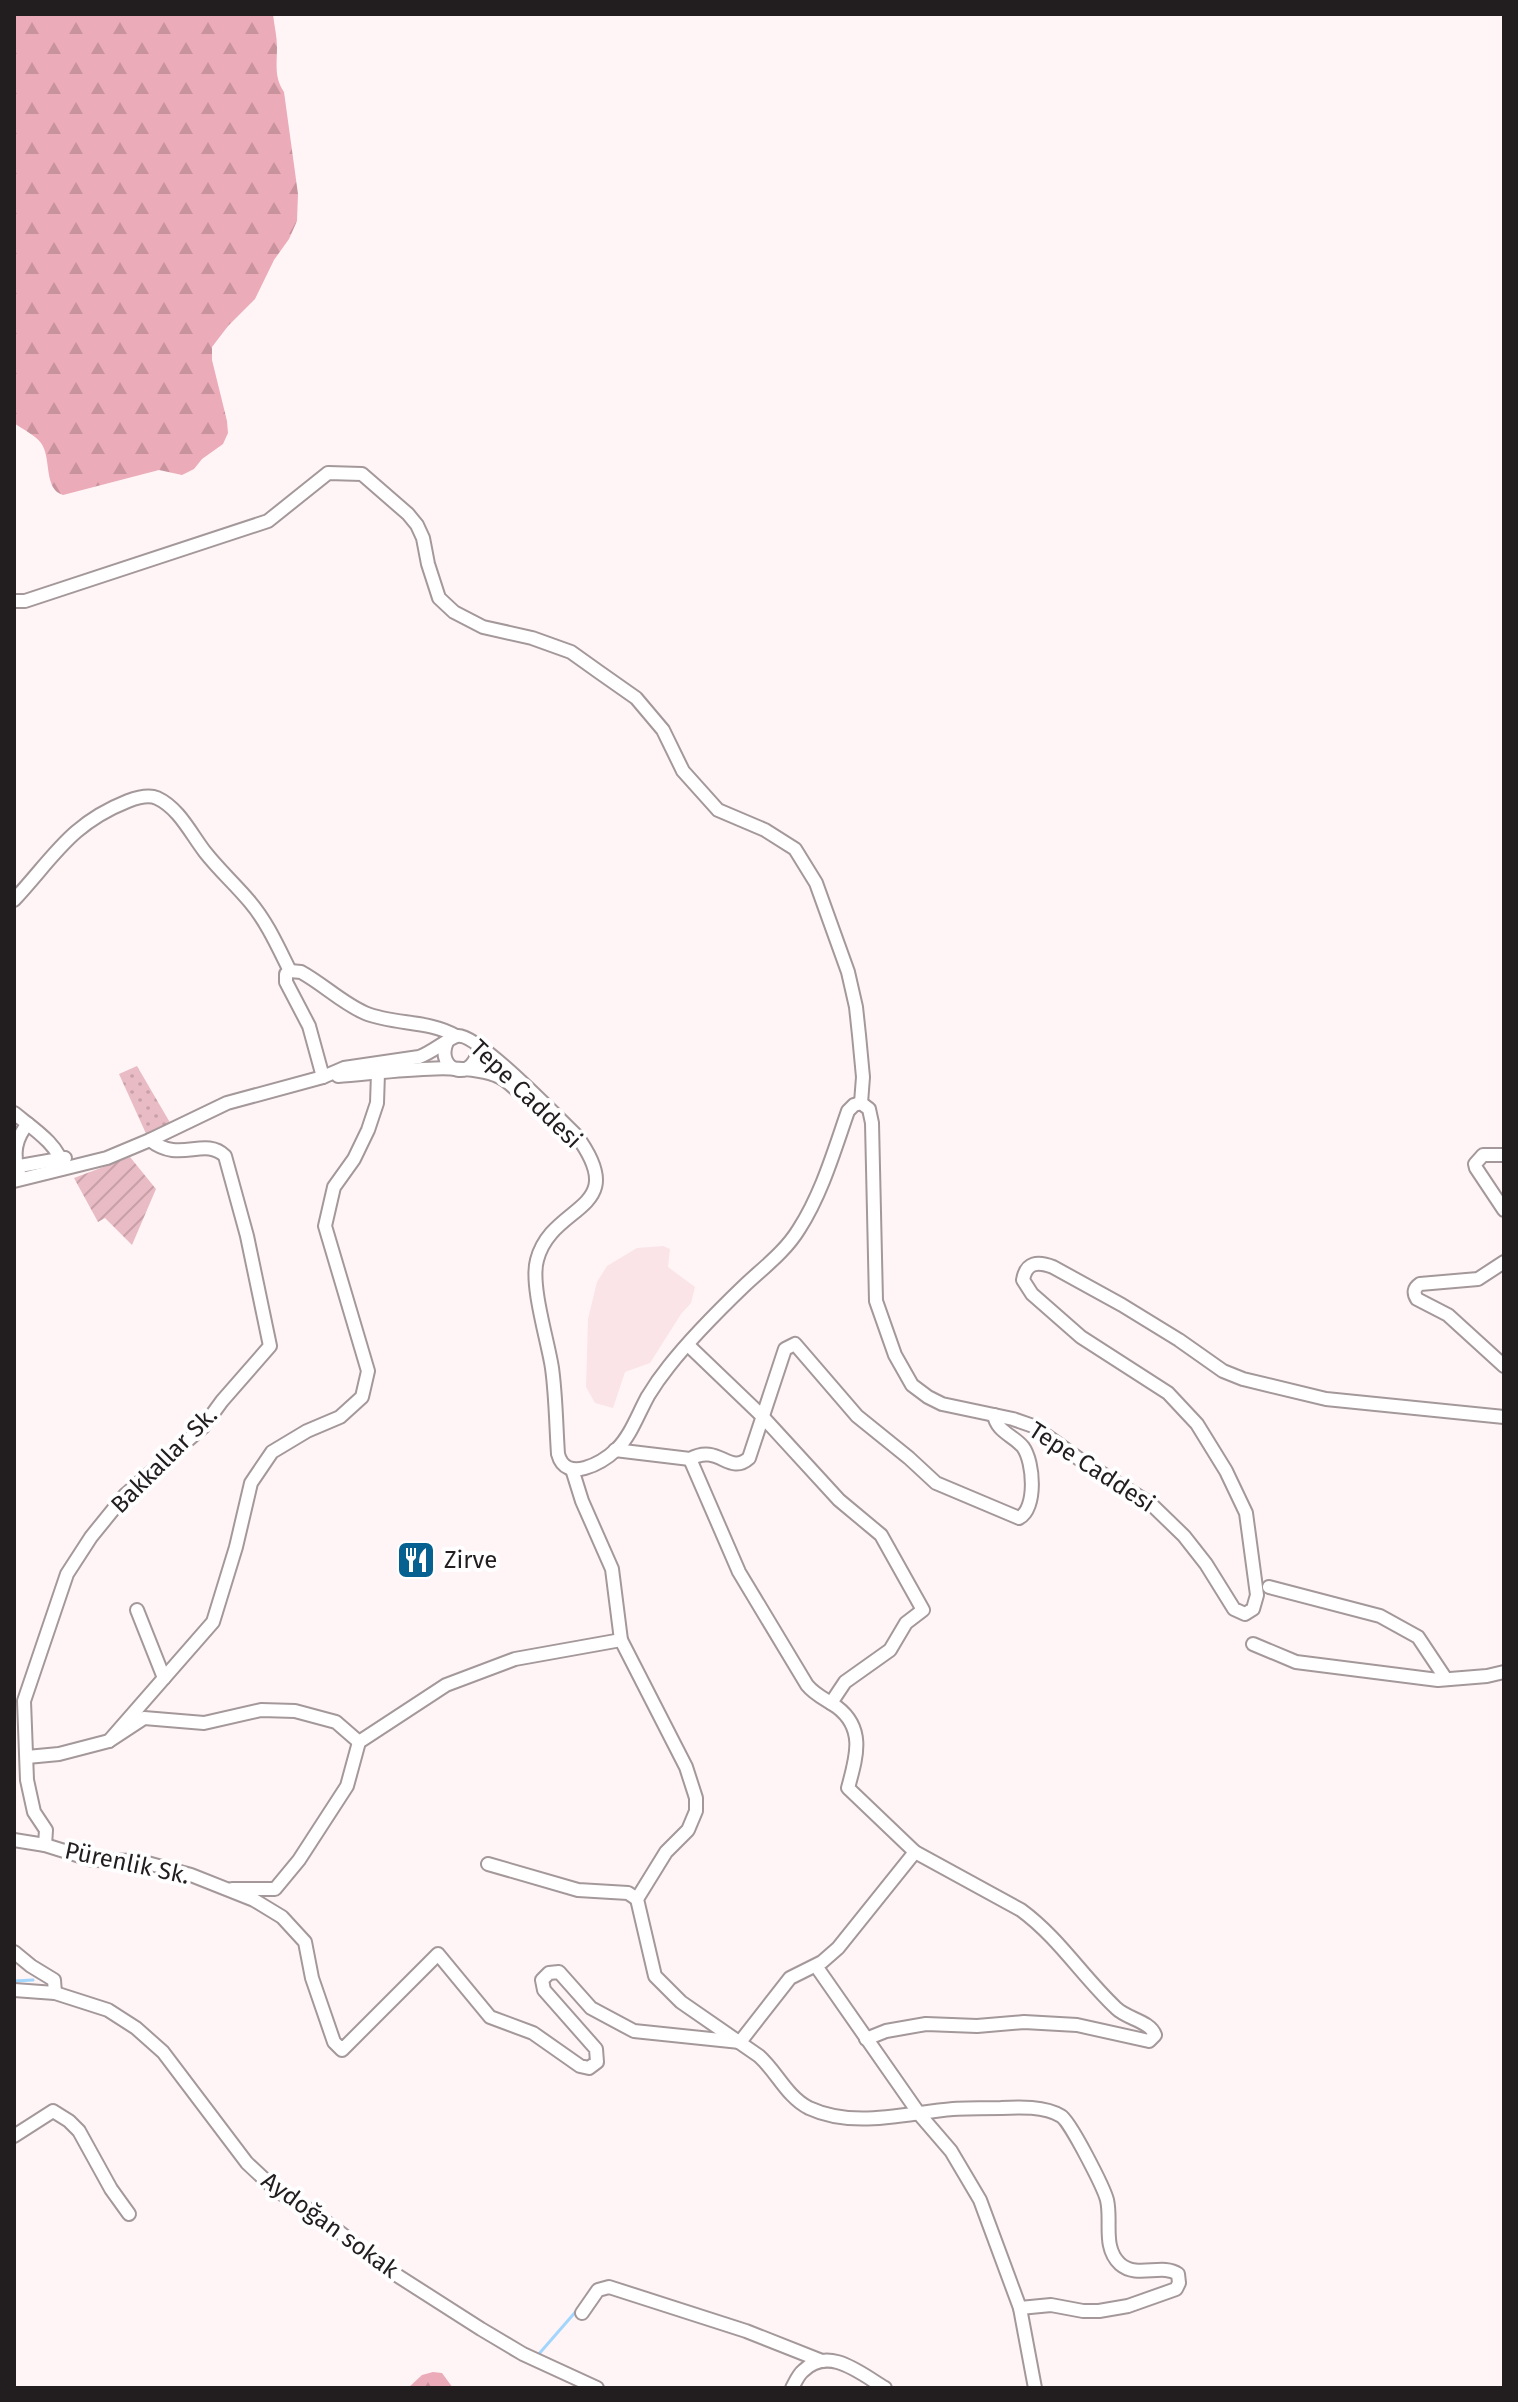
<svg xmlns="http://www.w3.org/2000/svg" width="1518" height="2402" font-family="'Fira Sans',sans-serif">
	<defs>
		<pattern id="forest-firs" width="22" height="20" patternUnits="userSpaceOnUse" patternTransform="scale(2)"><rect width="22" height="20" fill="#ebabb8"/><path d="M5 1l3.5 6h-7zM16 11l3.5 6h-7z" fill="#c9939e"/></pattern>
		<pattern id="park-dots" width="8" height="8" patternUnits="userSpaceOnUse" patternTransform="scale(2)"><rect width="8" height="8" fill="#e9bbc4"/><path d="M2 2h.1M6 6h.1" fill="none" stroke="#c8a0a8" stroke-width="1.8" stroke-linecap="round"/></pattern>
		<pattern id="garden-furrows" width="10" height="10" patternUnits="userSpaceOnUse" patternTransform="scale(2)"><rect width="10" height="10" fill="#e9bbc4"/><path d="M-1 1l2-2M0 10L10 0M9 11l2-2" fill="none" stroke="#c8a0a8"/></pattern>
	</defs>
	<rect width="100%" height="100%" fill="#fff5f6"/>
	<polygon fill="#fae4e8" points="663,1246 670,1249 668,1267 695,1287 691,1303 681,1314 650,1363 625,1372 613,1408 595,1403 586,1387 588,1319 597,1282 607,1266 637,1248"/>
	<g fill="url(#forest-firs)">
		<path d="M14 14H273C274 25 277 36 277 47 277 65 274 77 284 92L298 194 297 221 289 239 274 260 255 299 228 326 212 347V360L227 421 228 433 223 444 202 459 194 469 182 475 159 470 63 495C43 489 52 458 41 443 35 435 22 429 14 423Z"/>
		<polygon points="433,2372 442,2373 453,2388 408,2388 422,2375"/>
	</g>
	<polygon fill="url(#park-dots)" points="137,1066 172,1126 148,1138 119,1074"/>
	<polygon fill="url(#garden-furrows)" points="130,1157 156,1189 132,1245 105,1218 98,1222 74,1178"/>
	<g fill="none" stroke-linecap="round" stroke-linejoin="round">
		<g stroke="#a2d6fd" stroke-width="3">
			<polyline points="14,1981 33,1980"/>
			<polyline points="538,2355 578,2309"/>
		</g>
		<g stroke="#a4989a" stroke-width="16">
			<g id="minor">
				<polyline points="14,601 25,601 268,521 328,473 362,474 408,514 417,525 423,538 428,564 439,598 454,612 483,627 532,638 571,652 599,672 636,698 663,730 683,771 718,810 765,830 795,849 816,883 848,972 856,1007 859,1035 863,1077 861,1103"/>
				<path d="M14 900C54 857 70 824 128 801 136 798 148 794 157 798 179 808 191 834 205 852 219 870 236 885 250 902 267 922 278 947 290 971"/>
				<path d="M447 1042C434 1071 476 1086 479 1044"/>
				<path d="M338 1076C381 1073 455 1061 495 1075 505 1078 512 1086 520 1093"/>
				<path d="M323 1077 309 1026 286 982V974L290 971 301 972C323 984 342 1003 365 1013 394 1025 429 1020 456 1036"/>
				<path d="M14 1113C31 1127 60 1145 63 1168"/>
				<polyline points="1504,1155 1483,1155 1475,1164 1476,1168 1504,1210"/>
				<polyline points="14,1167 65,1158"/>
				<path d="M19 1173C13 1156 15 1138 28 1124"/>
				<path d="M14 1181 107 1158 150 1140 227 1103 323 1077 344 1068 419 1057C431 1053 449 1038 457 1036 476 1032 558 1118 576 1135 633 1212 552 1202 537 1260 530 1285 548 1341 552 1368 556 1397 556 1425 558 1454 566 1484 602 1463 617 1449 631 1435 638 1414 648 1396 654 1386 661 1376 669 1366 691 1338 718 1311 744 1286 763 1268 785 1252 799 1229 822 1193 834 1151 848 1111L854 1105 861 1103 869 1109 872 1123 876 1301 895 1355 912 1385 928 1397 942 1404 1013 1419 1033 1426 1082 1461 1151 1504 1184 1536 1206 1564 1234 1609 1245 1614 1253 1609 1257 1595 1246 1513 1226 1471 1197 1424 1168 1393 1081 1337 1032 1294 1023 1280C1026 1262 1038 1261 1053 1267L1122 1305 1179 1340 1223 1371 1243 1379 1326 1399 1504 1417"/>
				<path d="M1504 1262 1478 1279 1420 1284C1414 1288 1413 1293 1417 1299L1448 1315 1504 1366"/>
				<polyline points="688,1345 762,1416 839,1500 881,1535 923,1610 906,1623 890,1650 845,1682 831,1703"/>
				<path d="M615 1450 690 1459C719 1443 729 1476 749 1458L785 1349 795 1344 857 1416 909 1458 936 1483 1019 1518C1037 1509 1034 1462 1023 1447 1013 1435 997 1432 994 1415"/>
				<path d="M690 1459 739 1572 807 1685C816 1696 826 1699 837 1707 866 1729 856 1758 848 1788L915 1852 1021 1910C1059 1938 1082 1976 1116 2008 1127 2019 1150 2021 1155 2035L1149 2041 1077 2025 1024 2022 977 2026 926 2024 886 2031 866 2039"/>
				<path d="M572 1469 582 1501 612 1569 621 1640 686 1767 696 1798V1811L688 1830 666 1852 637 1899 655 1976 681 2002 759 2056C777 2072 787 2097 809 2108 854 2129 906 2113 953 2109 969 2108 985 2108 1001 2108 1019 2107 1045 2106 1061 2116 1070 2121 1104 2188 1107 2200 1112 2221 1102 2247 1120 2264 1137 2279 1162 2263 1178 2274L1179 2283 1176 2289 1128 2306 1099 2311H1083L1051 2305 1020 2308"/>
				<polyline points="1269,1587 1380,1616 1418,1637 1446,1679"/>
				<polyline points="137,1610 164,1678"/>
				<polyline points="1253,1644 1296,1662 1438,1680 1487,1676 1504,1672"/>
				<polyline points="109,1741 213,1622 236,1547 251,1483 272,1452 307,1431 340,1417 362,1397 368,1371 325,1226 334,1187 354,1159 368,1130 377,1103 378,1073"/>
				<polyline points="27,1757 59,1754 109,1741 144,1718 204,1723 261,1710 295,1711 336,1722 359,1742"/>
				<polyline points="14,1840 45,1845 93,1860 140,1861 191,1875 254,1900 282,1917 305,1942 312,1978 334,2042 342,2050 438,1954 490,2017 533,2033 580,2066 589,2068 597,2062 596,2049 544,1990 542,1980 549,1973 559,1972 591,2008 634,2031 740,2042 790,1978 822,1962 838,1948 915,1852"/>
				<path d="M45 1845 46 1830 34 1812 27 1780 24 1701 67 1574 91 1537 125 1495 203 1427 222 1401 270 1346 247 1236 225 1156C204 1136 180 1164 150 1140"/>
				<polyline points="488,1864 578,1890 628,1893 637,1899"/>
				<polyline points="232,1889 275,1889 299,1860 347,1786 359,1742 446,1685 515,1659 621,1640"/>
				<polyline points="14,1952 31,1966 54,1980 55,1993"/>
				<polyline points="816,1966 920,2115 951,2151 980,2200 1020,2308 1035,2388"/>
				<polyline points="14,1990 55,1993 108,2010 136,2028 163,2052 247,2163 278,2192 299,2203 333,2227 384,2267 481,2329 523,2354 597,2388"/>
				<polyline points="14,2136 53,2111 69,2121 79,2131 111,2189 129,2214"/>
				<polyline points="582,2313 598,2290 609,2287 746,2331 822,2361"/>
				<path d="M792 2388C795 2383 798 2375 803 2371 829 2345 861 2374 885 2388"/>
			</g>
		</g>
		<use href="#minor" stroke="#fff" stroke-width="12"/>
	</g>
	<defs>
		<g id="restaurant-square" transform="scale(2)"><rect x="-9" y="-9" width="18" height="18" rx="4" fill="#066191" stroke="#fff"/><path d="M-5-6h1v4h1v-4h1v4h1v-4h1v5L-1.5 .5V6h-2V.5L-5-1ZM5-6V6H3V1.5H1.5Q1.5-4 5-6Z" fill="#fff"/></g>
	</defs>
	<g fill-rule="evenodd">
		<use href="#restaurant-square" x="416" y="1560"/>
	</g>
	<g text-anchor="middle" stroke-width="8" stroke-linejoin="round" paint-order="stroke">
		<g font-size="24" fill="#221e1f" stroke="#fff">
			<text transform="translate(526 1094) rotate(44)" y="8">Tepe Caddesi</text>
			<text transform="translate(164 1460) rotate(-45)" y="8">Bakkallar Sk.</text>
			<text transform="translate(1092 1467) rotate(33)" y="8">Tepe Caddesi</text>
			<text transform="translate(127 1863) rotate(12)" y="8">Pürenlik Sk.</text>
			<text transform="translate(330 2225) rotate(36)" y="8">Aydoğan sokak</text>
		</g>
		<g font-size="24" fill="#221e1f" stroke="#fff" text-anchor="start">
			<text x="444" y="1568">Zirve</text>
		</g>
	</g>
	<rect width="1518" height="2402" fill="none" stroke="#221e1f" stroke-width="32"/>
</svg>
